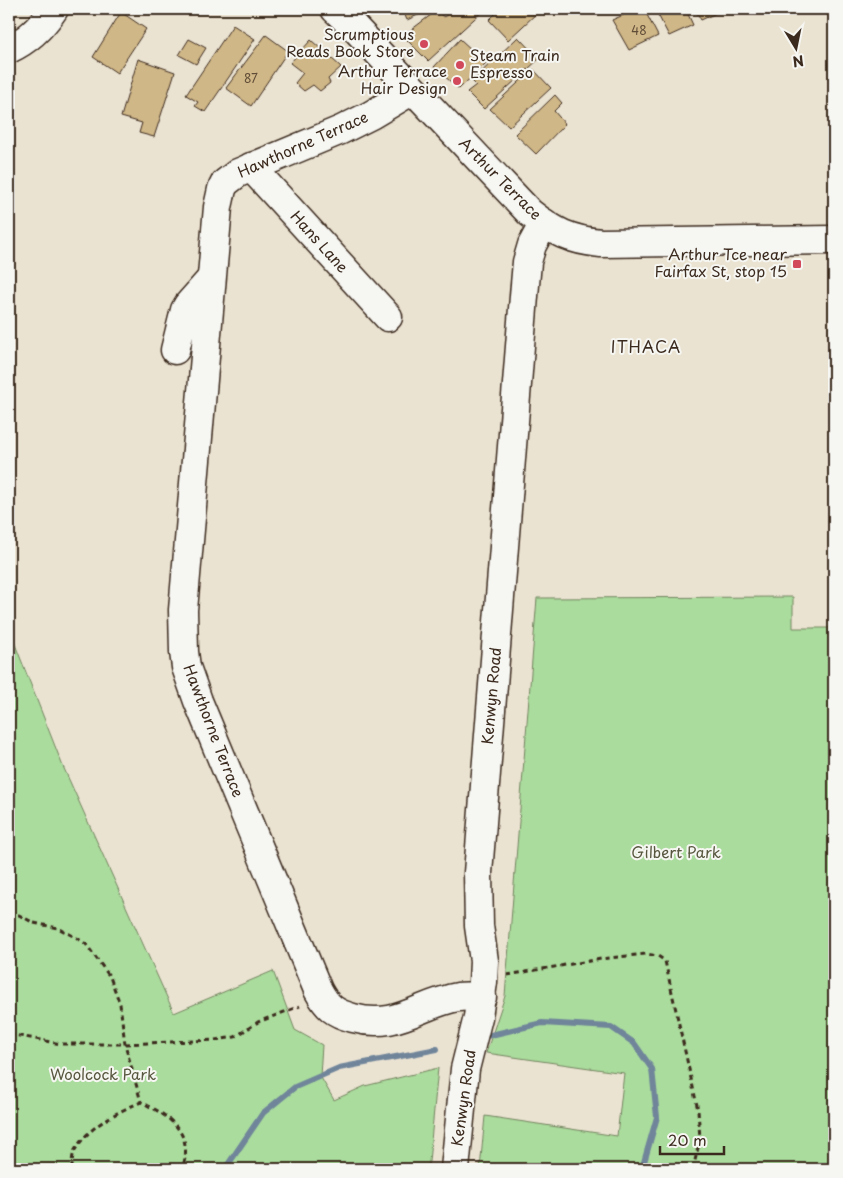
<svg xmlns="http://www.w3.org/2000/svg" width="843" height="1178" font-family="'Playpen Sans',sans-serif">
	<rect width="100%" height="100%" fill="#ebe3d2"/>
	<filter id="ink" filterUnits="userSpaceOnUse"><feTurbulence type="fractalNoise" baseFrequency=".02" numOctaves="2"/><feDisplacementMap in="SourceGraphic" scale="10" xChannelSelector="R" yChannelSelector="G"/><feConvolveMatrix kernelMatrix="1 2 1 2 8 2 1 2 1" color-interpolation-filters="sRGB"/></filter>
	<g filter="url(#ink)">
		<g fill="#aadc9d" stroke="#72835e">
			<polygon points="793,597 793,628 834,628 834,1169 480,1169 485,1116 617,1136 624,1073 486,1053 505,996 537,598"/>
			<polygon points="9,629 62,764 174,1013 273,971 295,1030 322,1045 320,1076 334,1100 365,1086 438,1068 429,1162 426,1169 9,1169"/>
		</g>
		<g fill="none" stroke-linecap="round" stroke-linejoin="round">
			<g stroke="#6f859a" stroke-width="6">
				<polyline points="482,1037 542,1023 611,1027 634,1043 652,1069 657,1117 642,1169"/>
				<polyline points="225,1169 263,1113 295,1087 339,1068 437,1049"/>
			</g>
		</g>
		<g fill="#d0b787" stroke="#3b2a1e">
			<polygon points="402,9 431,9 407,20"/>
			<polygon points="454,9 485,9 428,61 403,36 436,11 444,17"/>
			<polygon points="500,9 534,9 537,13 508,40 489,20"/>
			<polygon points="637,9 644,9 658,36 629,50 612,20"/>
			<polygon points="655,9 690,9 687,12 693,25 669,36"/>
			<polygon points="695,9 725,9 701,20"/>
			<polygon points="121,12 146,29 117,73 93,57"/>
			<polygon points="233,25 255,39 205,112 195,106 198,102 186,95"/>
			<polygon points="266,35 288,51 251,106 226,88"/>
			<polygon points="518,37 539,59 484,109 467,92 476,85 472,81"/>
			<polygon points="189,39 206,48 196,64 179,55"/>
			<polygon points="460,39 486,63 459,89 434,67"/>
			<polygon points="311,40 341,67 328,79 330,83 320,91 313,85 304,91 295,83 303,73 290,63"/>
			<polygon points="138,59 175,72 154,137 139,133 142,123 121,117"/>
			<polygon points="533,69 551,88 509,127 490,109"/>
			<polygon points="555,95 562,103 554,111 565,124 536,154 515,134"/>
		</g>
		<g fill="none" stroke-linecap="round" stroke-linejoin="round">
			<g stroke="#3b2a1e" stroke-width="31">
				<g id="minor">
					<path d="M335 9 355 28 530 213C554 232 570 240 601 243L834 240"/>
					<path d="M9 49C29 40 42 27 54 9"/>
					<path d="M413 90 371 115 341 130 238 173 225 183 222 189 218 207 183 610 184 652 186 667 198 701 318 990C327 1007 334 1013 353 1018 397 1030 419 1004 458 997 466 996 474 997 482 997"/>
					<polyline points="251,167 388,317"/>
					<polyline points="175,350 185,310 188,305 211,279"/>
					<polyline points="455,1169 465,1069 478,1017 483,982 484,961 479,926 478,873 524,296 527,262 532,245 544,223"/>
				</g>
			</g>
			<g stroke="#3b2a1e" stroke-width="3" stroke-dasharray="5 4" stroke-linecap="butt">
				<polyline points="9,915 19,915 34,923 58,928 77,938 86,944 110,977 120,1004 125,1044 141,1102"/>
				<polyline points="507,975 601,959 646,954 658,956 665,961 698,1110 700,1139 693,1169"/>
				<polyline points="9,1034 61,1044 125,1044 215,1040 235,1037 258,1022 300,1006"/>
				<path d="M72 1169C72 1163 72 1155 75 1150 89 1126 117 1112 141 1102 170 1116 195 1134 182 1169"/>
			</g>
			<use href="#minor" stroke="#f6f6f2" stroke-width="28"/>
		</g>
	</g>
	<g fill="#d1495b" stroke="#f6f6f2" stroke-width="2">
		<circle cx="424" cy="44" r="5"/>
		<circle cx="460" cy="65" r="5"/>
		<circle cx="457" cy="81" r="5"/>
		<rect x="792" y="259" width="10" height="10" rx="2.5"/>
	</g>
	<g text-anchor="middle" stroke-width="4" stroke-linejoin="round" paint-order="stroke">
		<g font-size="12" fill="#604d38">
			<text x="639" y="35">48</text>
			<text x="251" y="83">87</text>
		</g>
		<g font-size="15" fill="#3b2a1e" stroke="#f6f6f2" text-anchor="end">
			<text x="414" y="40">Scrumptious<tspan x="414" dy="17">Reads Book Store</tspan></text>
			<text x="470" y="61" text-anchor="start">Steam Train<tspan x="470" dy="17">Espresso</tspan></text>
			<text x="447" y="77">Arthur Terrace<tspan x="447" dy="17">Hair Design</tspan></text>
			<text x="787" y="260">Arthur Tce near<tspan x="787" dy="17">Fairfax St, stop 15</tspan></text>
		</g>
		<g font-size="15" fill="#3b2a1e" stroke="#f6f6f2">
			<text transform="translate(303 145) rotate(-24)" y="5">Hawthorne Terrace</text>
			<text transform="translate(500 179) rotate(45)" y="5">Arthur Terrace</text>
			<text transform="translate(319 242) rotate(48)" y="5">Hans Lane</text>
			<text transform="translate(492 696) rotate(-85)" y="5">Kenwyn Road</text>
			<text transform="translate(213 731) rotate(69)" y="5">Hawthorne Terrace</text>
			<text transform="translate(464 1098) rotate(-82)" y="5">Kenwyn Road</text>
		</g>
		<g font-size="15" fill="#57563e" stroke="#f6f6f2">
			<text x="676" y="858">Gilbert Park</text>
			<text x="103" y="1080">Woolcock Park</text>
		</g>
		<g font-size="16" letter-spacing="1" fill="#3b2a1e" stroke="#f6f6f2">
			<text x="646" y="353">ITHACA</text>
		</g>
	</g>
	<rect width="843" height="1178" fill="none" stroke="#f6f6f2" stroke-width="30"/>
	<rect x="15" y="15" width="813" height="1148" fill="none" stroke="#3b2a1e" stroke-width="2" filter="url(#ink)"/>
	<g transform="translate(796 48) rotate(170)" stroke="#f6f6f2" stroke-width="4" paint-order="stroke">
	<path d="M0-4L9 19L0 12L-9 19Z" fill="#3b2a1e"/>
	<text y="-8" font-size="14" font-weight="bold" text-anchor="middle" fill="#3b2a1e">N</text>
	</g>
	<path d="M660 1146v8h64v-8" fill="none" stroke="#3b2a1e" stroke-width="2.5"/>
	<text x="668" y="1146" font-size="15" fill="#3b2a1e" stroke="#f6f6f2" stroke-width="4" paint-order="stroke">20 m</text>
</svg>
